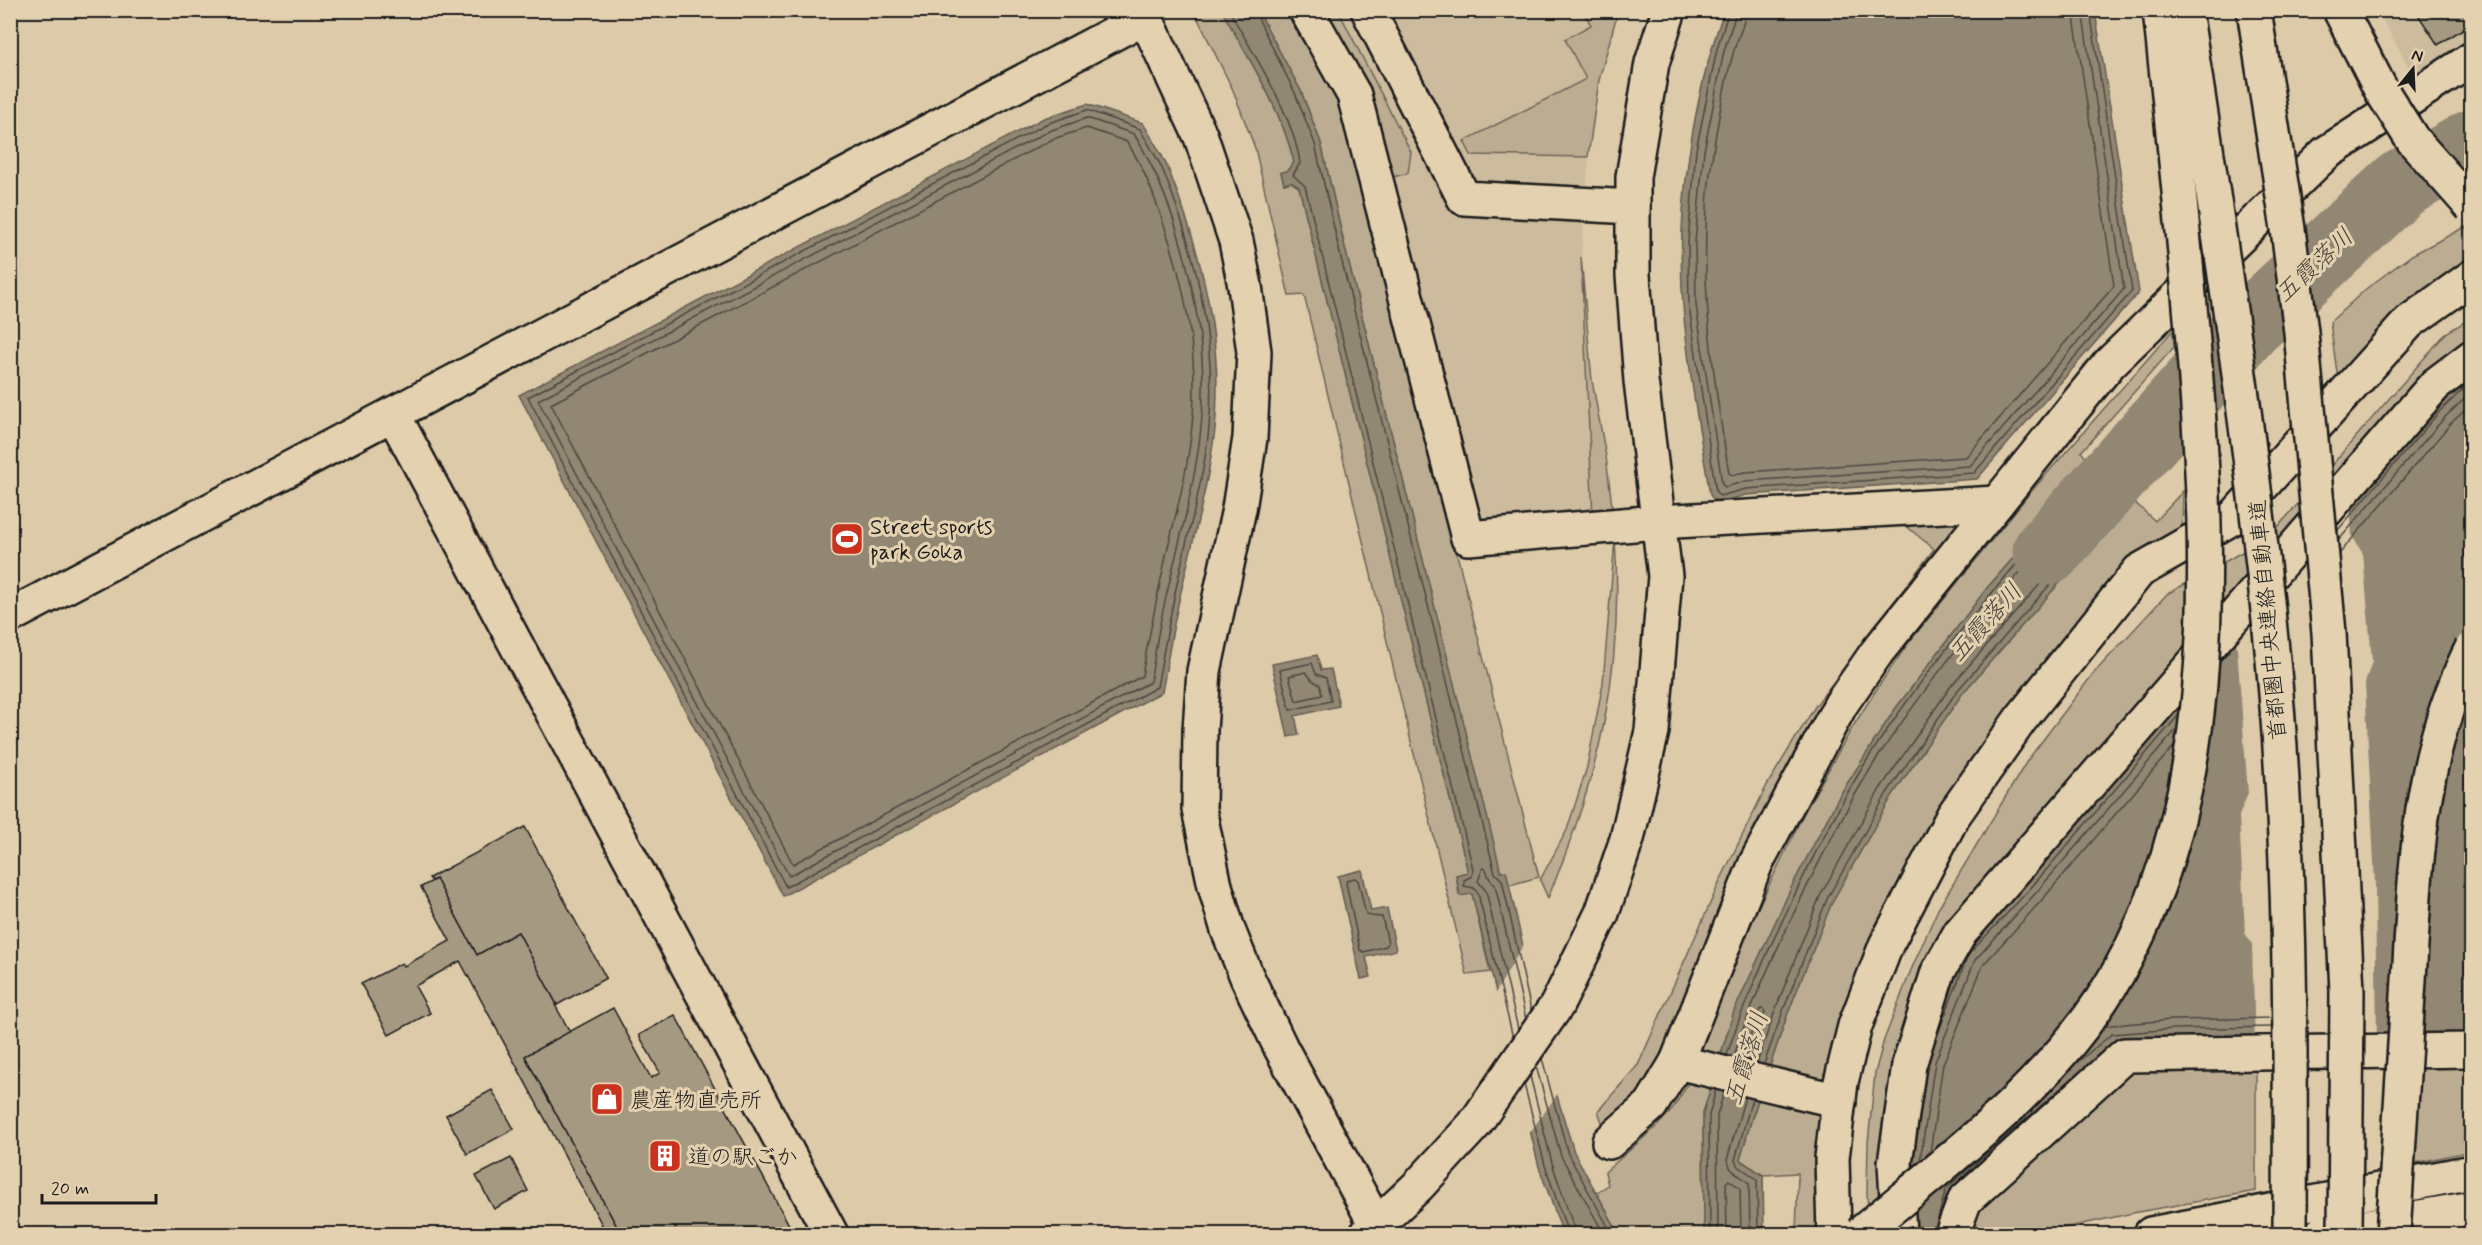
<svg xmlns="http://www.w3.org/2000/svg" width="2482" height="1245" font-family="Mynerve,'Klee One',sans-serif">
	<rect width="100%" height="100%" fill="#dccaa9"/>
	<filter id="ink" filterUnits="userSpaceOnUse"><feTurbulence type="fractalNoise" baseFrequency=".0167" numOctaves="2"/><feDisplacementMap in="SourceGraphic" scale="12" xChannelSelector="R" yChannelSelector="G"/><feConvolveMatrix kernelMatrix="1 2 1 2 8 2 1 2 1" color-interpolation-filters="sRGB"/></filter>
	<g filter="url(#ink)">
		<g fill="#ccbb9d">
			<polygon points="1323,11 1618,11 1599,80 1590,143 1581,257 1592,381 1606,457 1613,515 1476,525"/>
			<polygon points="2378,11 2471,11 2471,40 2414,77"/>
		</g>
		<g fill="#bcad92" stroke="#6c6457" stroke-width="1.5">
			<path d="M1194 11H1222C1249 59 1281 108 1294 162L1287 171 1281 172 1284 184 1291 182 1299 187 1468 872 1456 875 1459 895 1472 893 1490 972 1467 975 1304 295 1289 296 1255 148 1233 90Z"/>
			<polygon points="1258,11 1291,11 1343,106 1539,877 1509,885 1506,872 1501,873 1346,252 1321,143 1301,91"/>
			<polygon points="1323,11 1339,12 1411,152 1408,173 1390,178"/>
			<polygon points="1583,11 1618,11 1599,80 1588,157 1471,155 1464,141 1586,79 1565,39 1591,25"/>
			<polygon points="2465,227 2471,233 2471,261 2464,261 2400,309 2338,380 2330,322 2367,288 2412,255"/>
			<polygon points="1581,257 1592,381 1606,456 1613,515 1593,517"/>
			<polygon points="2471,318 2471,344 2226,603 2034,820 2028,837 1943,936 1885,1234 1869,1234 1867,1192 1868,1143 1875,1073 1884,1040 1911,970 1938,909 2027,761 2093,674 2167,594 2251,547 2277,528 2446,333"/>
			<polygon points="2173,330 2174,347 2081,452 2095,465 1987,588 1893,712 1840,795 1793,884 1734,1011 1703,1113 1704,1234 1619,1234 1597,1193 1608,1185 1605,1172 1656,1127 1672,1110 1690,1080 1699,1058 1702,1039 1743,939 1803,815 1852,728 1878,687 1907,645 2029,494"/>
			<polygon points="2183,491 2182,531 2058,647 1982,744 1919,845 1877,927 1827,1080 1810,1107 1822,1119 1821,1234 1796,1234 1798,1173 1763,1175 1740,1160 1751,1121 1788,1013 1832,902 1892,796 1962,694 2132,500 2155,521"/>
			<polygon points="1954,518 1963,526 1875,643 1657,1070 1642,1093 1606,1133 1598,1111 1638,1065 1721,879 1767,785 1816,705 1934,549 1900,521"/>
			<path d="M1615 539C1624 673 1599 776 1548 898L1540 880 1567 830 1587 767 1603 683Z"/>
			<polygon points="2471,1061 2471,1151 2415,1163 2421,1062"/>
			<polygon points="2256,1064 2256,1191 2138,1212 2036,1234 1964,1234 1972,1207 2121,1071"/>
			<polygon points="2471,1224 2471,1234 2411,1234"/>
		</g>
		<g fill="#928773" stroke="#635c50" stroke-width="1.5">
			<path d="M1222 11H1258L1301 91 1321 143 1346 252 1501 872 1506 871 1557 1096 1574 1152 1619 1234H1563L1539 1167 1472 894 1460 896 1456 875 1468 872 1299 187 1291 182 1284 184 1281 172 1287 171 1294 162C1281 108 1249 59 1222 11Z"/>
			<path d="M1724 11H2095L2139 292 1977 479 1746 495 1716 503 1710 495C1700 433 1688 368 1683 306 1676 210 1692 101 1724 11Z"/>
			<path d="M1087 104 1143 123C1152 139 1163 155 1169 171 1201 251 1224 342 1215 429 1207 497 1186 562 1173 629 1169 650 1166 671 1162 692L783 896 519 395 1044 118Z"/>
			<polygon points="2471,129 2471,159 2407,196 2258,337 2251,313 2394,173"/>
			<polygon points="2471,373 2471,1038 2115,1047 1950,1193 1941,1234 1908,1234 1907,1154 1922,1059 1963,952 2024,886 2436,407"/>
			<polygon points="2095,465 2132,500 1962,694 1892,796 1832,902 1788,1013 1751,1121 1740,1160 1763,1175 1764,1234 1704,1234 1703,1113 1734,1011 1793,884 1840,795 1893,712 1987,588"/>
			<polygon points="1317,655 1321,670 1331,669 1339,706 1295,716 1299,735 1288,737 1272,664"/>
			<polygon points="1362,870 1371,911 1387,908 1396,950 1366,957 1371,977 1361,979 1338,876"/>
		</g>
		<g fill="#dccaa9">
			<polygon points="2319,242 2324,278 2260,339 2256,339 2249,311"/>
			<polygon points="2350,502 2352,536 2363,554 2372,661 2365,683 2375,884 2377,1042 2255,1044 2252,944 2245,933 2239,816 2248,793 2236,635"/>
			<polygon points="1525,942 1559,1092 1528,1135 1493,997"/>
		</g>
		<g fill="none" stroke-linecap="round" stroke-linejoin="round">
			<g stroke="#4b473f" stroke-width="1.5">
				<path d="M1229 10C1254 56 1292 111 1300 163L1293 175 1305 186 1473 869 1472 876 1464 880V886L1474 888 1478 893 1513 1038"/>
				<polyline points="1254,10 1295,93 1315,144 1340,254 1495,873 1502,880 1531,1010"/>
				<polyline points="1729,10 1717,49 1696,150 1688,242 1689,306 1716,492 1720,496 1746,489 1974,473 2132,291 2090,10"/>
				<polyline points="1737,10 1724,51 1704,151 1695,242 1696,305 1722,484 1725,487 1746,481 1970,466 2124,289 2082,10"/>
				<path d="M1746 10C1745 26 1736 40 1733 54 1724 86 1718 120 1713 152 1696 259 1711 367 1729 473L1732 475 1745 472 1966 457 2114 286 2073 10"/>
				<path d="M1087 110 1140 129C1148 144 1158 158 1164 173 1196 252 1217 342 1209 427 1205 471 1193 514 1183 557 1173 600 1165 643 1157 687L786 887 528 397 1046 124Z"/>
				<path d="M1087 118 1134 134C1182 211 1211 338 1201 428 1194 494 1174 558 1160 624 1156 643 1154 663 1150 682L789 876 538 400 1049 131Z"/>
				<path d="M1087 128 1127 142C1146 171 1156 201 1167 234 1187 295 1199 362 1192 426 1188 469 1177 510 1167 551 1158 593 1149 634 1142 676L793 864 551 404 1053 139Z"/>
				<polyline points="2310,263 2397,179 2414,169"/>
				<polyline points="2312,277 2403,191 2424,179"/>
				<polyline points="2278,295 2259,314 2260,322 2264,322 2280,308"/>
				<polyline points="2338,530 2440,411 2472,381"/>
				<polyline points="2338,541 2446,416 2472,392"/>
				<polyline points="2340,553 2452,422 2472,404"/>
				<polygon points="1312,663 1316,674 1326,678 1331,701 1290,710 1280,670"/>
				<polygon points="1306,672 1312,680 1320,685 1322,695 1296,701 1289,676"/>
				<polygon points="1355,878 1358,880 1366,914 1370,916 1382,917 1388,943 1386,946 1364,952 1360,950 1346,883 1347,880"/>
				<polygon points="1760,1009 1763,1009 1765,1012 1754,1043 1750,1045 1748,1041"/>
				<polyline points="2104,1027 2112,1025 2173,1020 2272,1018"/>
				<polyline points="1518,1029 1486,891 1478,881 1483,868 1486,869 1489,878 1495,885 1526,1019"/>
				<polyline points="1937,1036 1968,955 2029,890 2178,716"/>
				<path d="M1727 1055C1742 1006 1764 960 1786 913 1811 860 1838 806 1869 757 1934 656 2014 566 2093 476L2097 475 2122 498V502L1957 691 1887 793 1827 899 1783 1011 1764 1064"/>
				<path d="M1734 1057C1748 1009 1770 965 1791 919 1817 866 1844 810 1876 760 1941 662 2017 574 2094 487L2097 486 2111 499V503L1951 686 1880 789 1820 896 1776 1008 1757 1063"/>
				<polyline points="1542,1058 1568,1154 1612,1234"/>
				<polyline points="2074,1065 2112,1034 2174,1029 2272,1027"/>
				<polyline points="1536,1066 1561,1156 1604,1234"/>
				<polyline points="1530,1076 1552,1163 1576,1234"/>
				<polyline points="1524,1084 1545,1165 1568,1234"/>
				<polyline points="1745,1097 1727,1160 1731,1169 1749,1183 1750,1234"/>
				<polyline points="1752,1099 1735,1160 1737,1165 1757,1179 1758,1234"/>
				<polyline points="1930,1153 1943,1064 1983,965 2041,901 2174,746"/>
				<polyline points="1920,1161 1935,1062 1975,960 2034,895 2176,730"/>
				<polyline points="1937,1222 1946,1189 2115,1041"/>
				<polyline points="1710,1234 1709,1115 1716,1090"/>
				<polyline points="1718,1234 1717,1116 1724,1092"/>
				<polyline points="1727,1234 1726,1183 1729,1180 1740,1188 1741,1234"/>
			</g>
			<polyline stroke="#928773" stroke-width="69" points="2047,551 2249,325 2400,185 2472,144"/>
		</g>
		<g fill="#a69982" stroke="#1c1c1c" stroke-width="1.5">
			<polygon points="2415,10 2472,10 2472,23 2438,45"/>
			<polygon points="525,827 606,978 557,1005 518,932 477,955 436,879 432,881 429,878"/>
			<polygon points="436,879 477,955 518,932 557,1005 555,1005 570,1032 525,1056 621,1234 607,1234 460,961 415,986 430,1013 389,1035 361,984 402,963 404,966 450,941 421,887"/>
			<polygon points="613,1008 651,1078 660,1073 639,1035 675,1015 794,1234 621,1234 525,1056"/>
			<polygon points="492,1090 514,1129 467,1154 446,1115"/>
			<polygon points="511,1158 528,1191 494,1209 476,1176"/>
		</g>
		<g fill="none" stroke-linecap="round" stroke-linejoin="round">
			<g stroke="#1c1c1c" stroke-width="38">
				<g id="minor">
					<polyline points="1142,10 1201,137 1236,241 1245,286 1254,352 1250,438 1239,509 1204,671 1200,730 1199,809 1215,886 1228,930 1247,977 1281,1048 1381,1234"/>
					<polyline points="1306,10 1354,95 1468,538 1658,522 1997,503"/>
					<polyline points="1368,10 1464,198 1633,207"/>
					<polyline points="393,414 831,1234"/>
					<polyline points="10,616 1145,17"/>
					<polyline points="1677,1062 1839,1101"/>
					<polyline points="1609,1142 1651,1105 1677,1062 1756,863 1841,704 1877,652 2109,364 2326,153 2472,59"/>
					<polyline points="1367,1234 1418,1186 1474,1125 1557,1005 1602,913 1627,839 1652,731 1665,576 1641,381 1633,275 1633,177 1652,63 1669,10"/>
					<polyline points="1834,1234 1832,1158 1841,1082 1855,1026 1886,945 1953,816 2020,720 2139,571 2234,517 2409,322 2472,277"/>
					<polyline points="1899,1234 1895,1163 1909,1065 1938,972 1960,933 2435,385 2472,357"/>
					<polyline points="1952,1234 1965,1200 2125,1055 2472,1050"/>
				</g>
			</g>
			<g stroke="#1c1c1c" stroke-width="38">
				<g id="highway">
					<polyline points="2151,1234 2472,1172"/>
					<polyline points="2321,1234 2472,1208"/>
				</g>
			</g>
			<use href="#minor" stroke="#e4d1af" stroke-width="33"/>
			<use href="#highway" stroke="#e4d1af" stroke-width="33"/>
			<g stroke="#1c1c1c" stroke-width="38" stroke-linecap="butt">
				<g id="highway-bridge">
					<path d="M2185 10C2218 226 2252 442 2273 660 2291 851 2291 1043 2290 1234"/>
					<polyline points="2254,10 2288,229 2301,332 2329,633 2347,991 2345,1234"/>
					<polyline points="2340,10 2381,90 2412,139 2472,207"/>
					<path d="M1860 1234C1946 1162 2039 1094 2102 999 2223 815 2211 565 2194 354 2185 239 2172 125 2160 10"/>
					<path d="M2393 1234C2398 1150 2403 1065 2409 980 2416 862 2418 756 2472 648"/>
				</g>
			</g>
			<use href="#highway-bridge" stroke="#e4d1af" stroke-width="33"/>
		</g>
	</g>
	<defs>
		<g id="stadium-square" transform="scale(1.725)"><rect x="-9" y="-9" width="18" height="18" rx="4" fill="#c8321e" stroke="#e4d1af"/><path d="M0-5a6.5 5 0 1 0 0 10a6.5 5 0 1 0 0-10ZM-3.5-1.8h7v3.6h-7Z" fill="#fff"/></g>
		<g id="shop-square" transform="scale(1.725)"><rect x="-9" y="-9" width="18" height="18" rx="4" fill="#c8321e" stroke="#e4d1af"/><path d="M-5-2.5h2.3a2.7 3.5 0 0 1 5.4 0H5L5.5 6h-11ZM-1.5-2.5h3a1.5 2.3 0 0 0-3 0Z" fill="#fff"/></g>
		<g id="building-square" transform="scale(1.725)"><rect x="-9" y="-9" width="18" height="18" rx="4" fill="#c8321e" stroke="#e4d1af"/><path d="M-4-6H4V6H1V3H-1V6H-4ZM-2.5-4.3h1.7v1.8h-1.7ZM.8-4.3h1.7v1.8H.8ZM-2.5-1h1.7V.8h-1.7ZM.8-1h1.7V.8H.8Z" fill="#fff"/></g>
	</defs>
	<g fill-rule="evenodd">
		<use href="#stadium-square" x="847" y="539"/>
		<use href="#shop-square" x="607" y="1099"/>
		<use href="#building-square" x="665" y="1156"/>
	</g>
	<g text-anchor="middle" stroke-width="6" stroke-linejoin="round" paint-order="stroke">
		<g font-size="22" fill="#1c1c1c" stroke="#e4d1af" text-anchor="start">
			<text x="870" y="534">Street sports<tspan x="870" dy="25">park Goka</tspan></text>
			<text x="630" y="1107">農産物直売所</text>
			<text x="688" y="1164">道の駅ごか</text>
		</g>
		<g font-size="22" fill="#1c1c1c" stroke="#e4d1af">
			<text transform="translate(2267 620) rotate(-95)" y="8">首都圏中央連絡自動車道</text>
		</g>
		<g font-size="24" font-style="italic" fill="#45413a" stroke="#e4d1af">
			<text transform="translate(2314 265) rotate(-43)" y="8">五霞落川</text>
			<text transform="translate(1985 622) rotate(-48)" y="8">五霞落川</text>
			<text transform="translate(1746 1058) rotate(-73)" y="8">五霞落川</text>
		</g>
	</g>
	<rect width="2482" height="1245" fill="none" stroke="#e4d1af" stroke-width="36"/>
	<rect x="18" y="18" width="2446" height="1209" fill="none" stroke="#1c1c1c" stroke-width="2" filter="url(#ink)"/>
	<g transform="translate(2413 69) rotate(18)" stroke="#e4d1af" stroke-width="4.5" paint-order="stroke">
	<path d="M0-4.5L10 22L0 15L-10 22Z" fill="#1c1c1c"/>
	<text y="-9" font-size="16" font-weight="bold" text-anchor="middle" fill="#1c1c1c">N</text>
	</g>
	<path d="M42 1194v9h114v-9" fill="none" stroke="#1c1c1c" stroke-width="3"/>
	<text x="51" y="1194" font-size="18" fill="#1c1c1c" stroke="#e4d1af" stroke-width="4.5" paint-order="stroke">20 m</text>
</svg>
